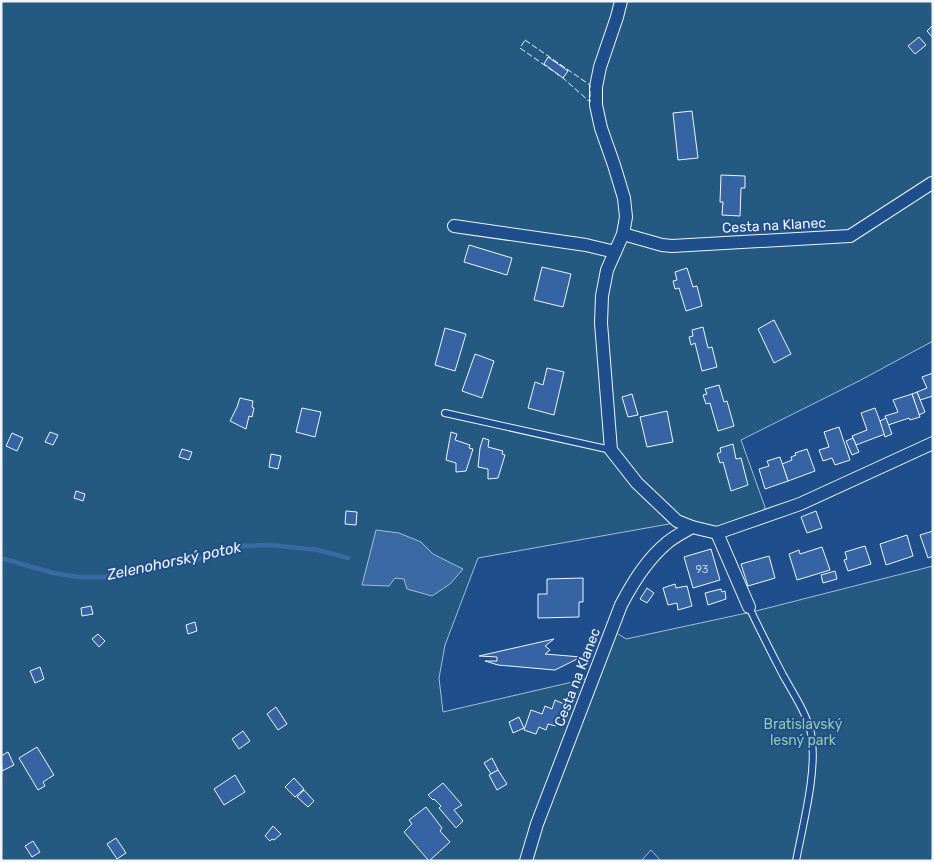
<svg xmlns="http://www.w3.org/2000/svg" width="934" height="862" font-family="Rubik,sans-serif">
	<rect width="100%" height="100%" fill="#1f4e8c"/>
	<polygon fill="#245a82" stroke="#a8bbd7" points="1,1 933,1 933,341 859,381 741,440 765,507 763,518 717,533 677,521 669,524 478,558 445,645 439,678 443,712 594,677 611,629 626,639 756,611 933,566 933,861 661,861 651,850 641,861 1,861"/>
	<polygon fill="#3b69a3" stroke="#a8bbd7" points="376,530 399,533 421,542 433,554 463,569 450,584 432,596 407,589 404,579 395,578 389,586 362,585"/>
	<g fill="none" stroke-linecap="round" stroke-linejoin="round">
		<polyline stroke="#3b69a3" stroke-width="4.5" points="1,558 53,573 79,577 105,577 152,566 196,560 240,546 270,545 318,550 348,558"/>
	</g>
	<g fill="#3563a3" stroke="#f2f6ff">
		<polygon points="933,25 933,38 927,31"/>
		<polygon points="919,37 926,45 915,54 908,46"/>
		<polygon points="548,57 568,71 563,78 544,64"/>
		<polygon points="692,111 698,158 678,160 673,113"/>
		<polygon points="721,175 745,176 745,188 741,188 740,216 722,215 723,202 720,202"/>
		<polygon points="469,245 512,258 507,275 464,262"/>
		<polygon points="542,267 571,274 563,307 534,300"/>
		<polygon points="687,268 693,287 697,286 702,306 686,311 679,288 675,289 673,281 677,280 675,272"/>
		<polygon points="774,320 791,354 774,363 758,329"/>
		<polygon points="703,327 708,348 712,347 717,367 702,371 695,343 691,345 689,337 693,336 692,330"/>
		<polygon points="445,328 466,334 455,371 435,365"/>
		<polygon points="475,354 494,361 482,398 462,391"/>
		<polygon points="547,368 564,372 554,415 528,408 535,382 543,385"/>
		<polygon points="933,373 933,396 920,400 917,392 927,388 922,377"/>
		<polygon points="719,385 724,402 727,401 734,426 718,431 710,403 706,404 703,395 707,394 705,389"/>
		<polygon points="917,392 925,412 919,415 912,394"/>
		<polygon points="632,394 638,415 628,417 622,397"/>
		<polygon points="912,394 920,417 910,420 909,418 888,425 885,416 898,412 893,400"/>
		<polygon points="240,398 253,401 252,407 254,408 252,417 249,416 246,429 230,421 237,407"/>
		<polygon points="302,408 321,412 315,437 296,432"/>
		<polygon points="875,408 885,434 856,445 852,436 867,430 861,413"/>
		<polygon points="667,411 673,442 647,447 640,417"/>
		<polygon points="886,418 892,434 885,437 880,421"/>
		<polygon points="839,427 850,460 835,465 832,458 823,461 819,450 829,447 824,432"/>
		<polygon points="50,432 58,435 53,445 45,442"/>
		<polygon points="451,432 457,434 455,440 470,445 469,448 473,449 466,471 456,472 456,463 446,460"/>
		<polygon points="12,433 23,438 17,451 6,446"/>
		<polygon points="483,438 489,440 488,447 503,451 502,454 505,455 498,478 488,479 488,469 478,467 480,448"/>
		<polygon points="853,438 859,452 852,455 846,441"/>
		<polygon points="733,444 736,459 741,458 748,485 731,491 723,462 720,463 717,454 721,452 720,448"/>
		<polygon points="182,449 192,452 189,460 179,457"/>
		<polygon points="807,449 815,471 788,481 782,464 792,460 791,457 796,455 795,453"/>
		<polygon points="271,454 281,456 278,469 269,467"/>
		<polygon points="780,457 788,481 765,489 759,469 769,466 767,461"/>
		<polygon points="76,491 85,494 83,501 74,498"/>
		<polygon points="346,511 357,512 356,525 345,524"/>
		<polygon points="816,511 822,528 807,533 801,517"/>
		<polygon points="933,531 933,556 928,558 920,535"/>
		<polygon points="907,535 913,556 886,565 880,544"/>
		<polygon points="865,546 871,564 848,571 844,560 847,559 845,552"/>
		<polygon points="822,547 830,570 797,580 789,554 799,550 800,554"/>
		<polygon points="711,549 720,580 693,588 684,557"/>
		<polygon points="769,556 775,578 748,586 741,564"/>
		<polygon points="835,571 837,579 823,583 821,575"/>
		<polygon points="583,578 583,602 579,602 579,617 538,618 538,594 547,594 547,579"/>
		<polygon points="675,584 676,588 687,586 692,606 678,610 677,603 668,605 663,588"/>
		<polygon points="647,588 654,593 647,603 640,599"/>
		<polygon points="721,589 722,592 725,591 726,599 708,605 705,593"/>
		<polygon points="91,606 93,614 82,616 81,608"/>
		<polygon points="195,622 197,631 188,634 186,625"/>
		<polygon points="98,634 105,641 99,647 92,639"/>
		<polygon points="554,639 545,646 550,650 545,654 581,657 555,670 498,665 485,661 497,661 497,657 479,656"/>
		<polygon points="40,667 44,679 35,683 30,671"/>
		<polygon points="555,700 564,704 556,726 548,724 546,730 539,727 536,734 524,730 531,710 542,714 545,706 552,709"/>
		<polygon points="276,707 287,724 278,730 267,714"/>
		<polygon points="519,717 524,728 513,733 509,722"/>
		<polygon points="243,731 250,741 239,749 232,739"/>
		<polygon points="37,747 54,775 43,782 45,786 38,790 19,758"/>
		<polygon points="8,752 14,765 2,771 1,756"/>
		<polygon points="492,758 498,770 491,774 484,763"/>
		<polygon points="498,770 507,784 497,790 489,775"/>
		<polygon points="235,775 245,792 224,805 214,789"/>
		<polygon points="294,778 304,789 295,797 285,787"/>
		<polygon points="443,783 462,805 454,810 463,821 456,828 439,808 441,806 434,799 433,800 428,795"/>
		<polygon points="304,790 314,801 308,807 297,797"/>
		<polygon points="426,807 442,828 440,831 450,842 429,861 404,832 412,824 409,820"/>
		<polygon points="273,826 281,834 274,840 272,839 270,841 265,836"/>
		<polygon points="116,838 126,853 117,859 107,844"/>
		<polygon points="33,841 40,852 32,857 25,846"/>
	</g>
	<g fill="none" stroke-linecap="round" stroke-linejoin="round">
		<g stroke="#f2f6ff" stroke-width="8">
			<g id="lane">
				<polyline points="445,413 611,450"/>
				<path d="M749 607C760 630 771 652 783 675 793 693 806 712 811 733 818 769 803 824 796 861"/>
			</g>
		</g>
		<g stroke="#f2f6ff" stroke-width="14">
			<g id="street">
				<polyline points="621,1 617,17 600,67 596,87 596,105 601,128 614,165 624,198 626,217 623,234 607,270 602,296 601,323 611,450 637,483 677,521 692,527 717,533 800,504 933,443"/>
				<polyline points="454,226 586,245 615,252"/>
				<polyline points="623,234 662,245 672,246 850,236 932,183"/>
				<polyline points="717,533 749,607"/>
				<path d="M526 861 537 824 621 605C633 582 647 559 668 542 675 536 684 532 692 527"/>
			</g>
		</g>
		<use href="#lane" stroke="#1f4e8c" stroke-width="6"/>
		<use href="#street" stroke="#1f4e8c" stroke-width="12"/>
		<polygon stroke="#f2f6ff" stroke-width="1" stroke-dasharray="6 2.5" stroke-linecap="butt" points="525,40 590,85 590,102 563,78 520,48"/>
	</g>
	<g text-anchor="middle" stroke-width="4" stroke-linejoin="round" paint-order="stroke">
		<g font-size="11" fill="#c3d1e8">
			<text x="702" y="573">93</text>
		</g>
		<g font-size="14" fill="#f2f6ff" stroke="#1f4e8c">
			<text transform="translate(774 225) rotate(-3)" y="5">Cesta na Klanec</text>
			<text transform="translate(577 677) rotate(-69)" y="5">Cesta na Klanec</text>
		</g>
		<g font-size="14" fill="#97c8a6" stroke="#1f4e8c">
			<text x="803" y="729">Bratislavský<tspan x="803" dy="16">lesný park</tspan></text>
		</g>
		<g font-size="15" font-style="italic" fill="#f2f6ff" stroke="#1f4e8c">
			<text transform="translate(174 561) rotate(-12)" y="5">Zelenohorský potok</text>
		</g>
	</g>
	<rect width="934" height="862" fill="none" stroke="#f2f6ff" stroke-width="5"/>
</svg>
